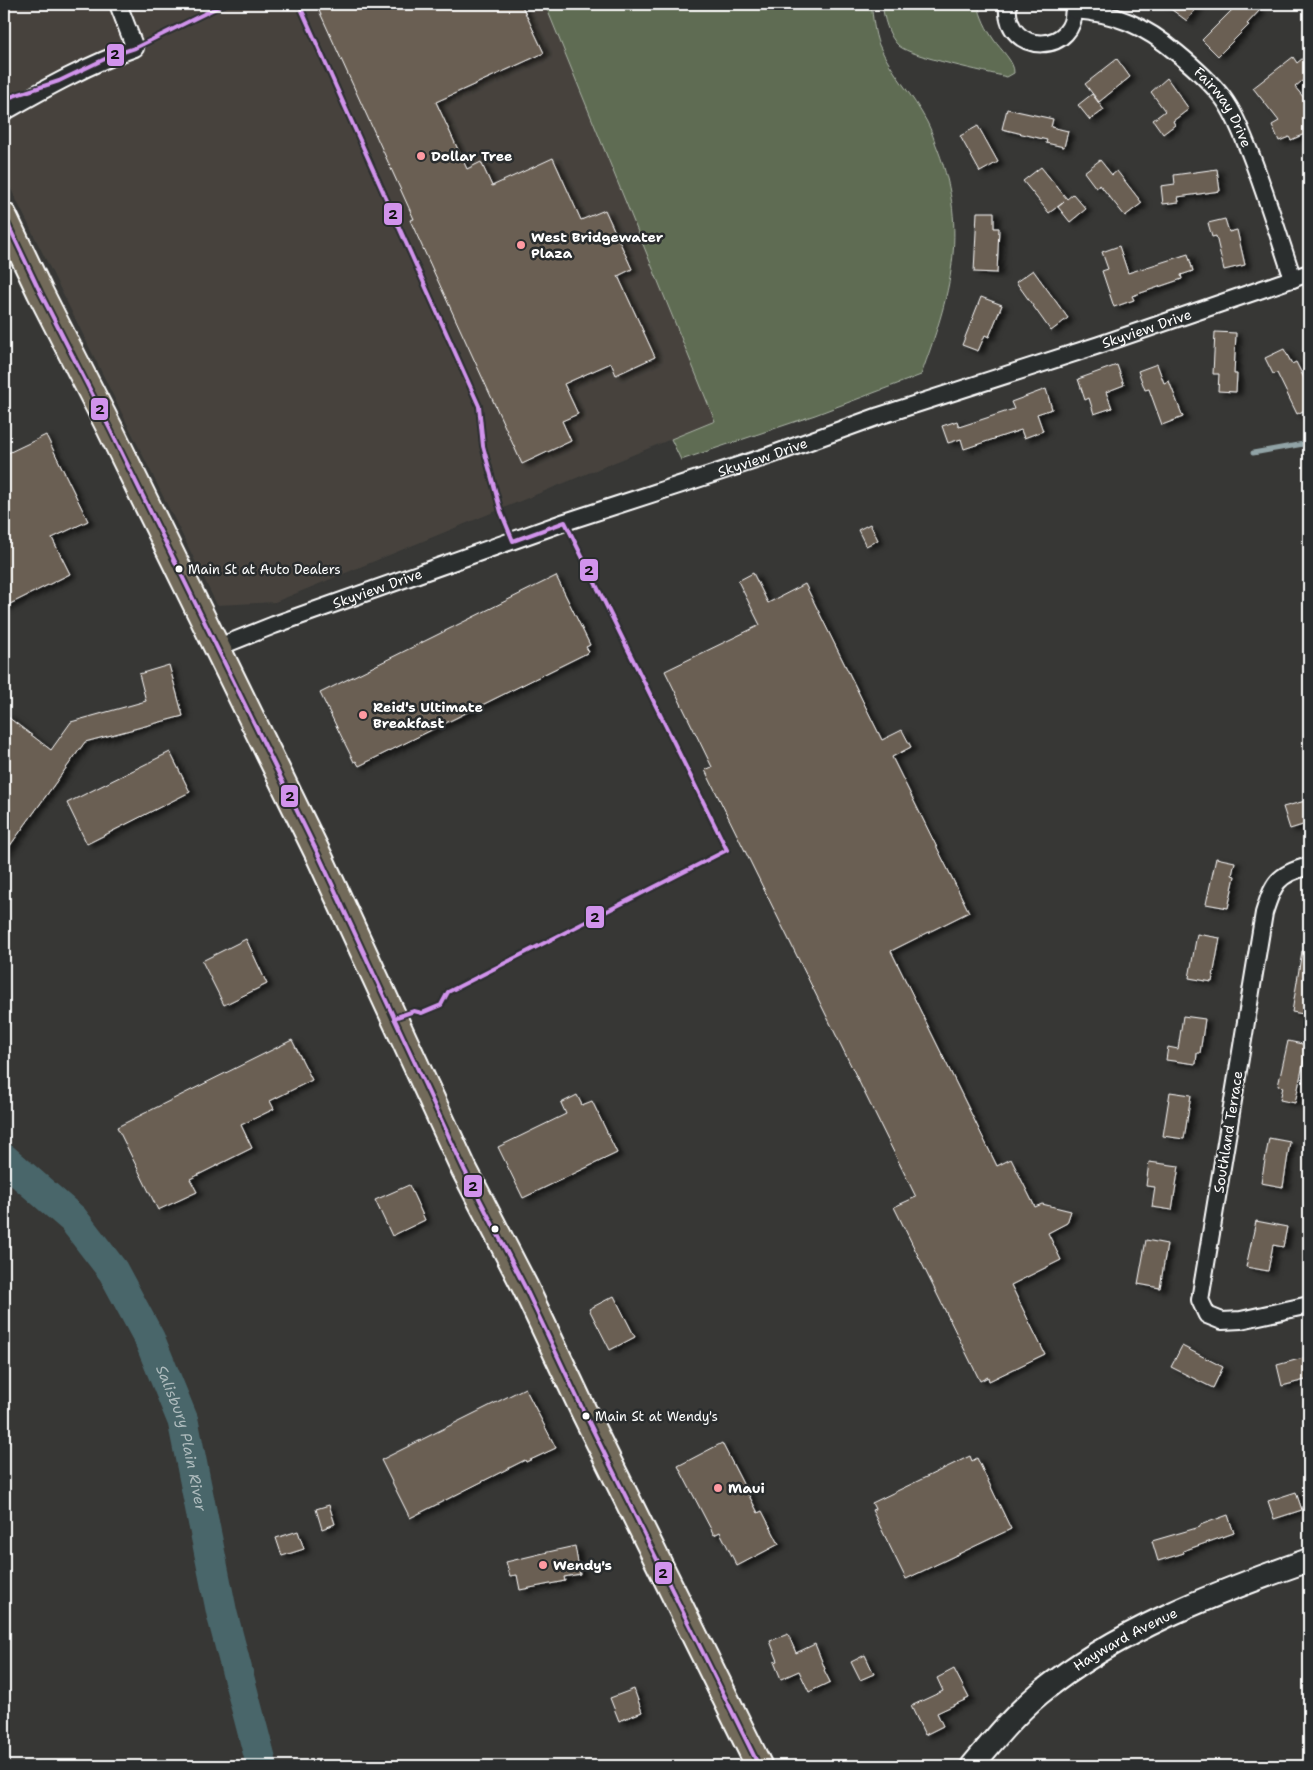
<svg xmlns="http://www.w3.org/2000/svg" width="1313" height="1770" font-family="'Shantell Sans',sans-serif">
	<defs>
		<filter id="shadow"><feDropShadow dx="5.5" dy="3" stdDeviation="2.5" flood-color="#0009"/></filter>
	</defs>
	<rect width="100%" height="100%" fill="#373735"/>
	<filter id="ink" filterUnits="userSpaceOnUse"><feTurbulence type="fractalNoise" baseFrequency=".02" numOctaves="2"/><feDisplacementMap in="SourceGraphic" scale="10" xChannelSelector="R" yChannelSelector="G"/><feConvolveMatrix kernelMatrix="1 2 1 2 8 2 1 2 1" color-interpolation-filters="sRGB"/></filter>
	<g filter="url(#ink)">
		<polygon fill="#47433e" points="4,4 545,4 715,421 275,602 217,605 4,175"/>
		<g fill="#5e6c53" stroke="#aeb6a9">
			<path d="M545 4H871C873 17 874 33 879 45 891 72 913 95 927 122 932 131 934 141 938 150 969 232 950 296 921 375L815 415 681 460 671 439 715 421Z"/>
			<path d="M882 4H978C980 16 987 30 994 40 1000 49 1015 62 1014 73L1007 77C987 72 912 57 899 46 888 36 884 18 882 4Z"/>
		</g>
		<g fill="none" stroke-linecap="round" stroke-linejoin="round">
			<polyline stroke="#91a3a6" stroke-width="5" points="1253,453 1309,443"/>
			<path stroke="#48666b" stroke-width="31" id="s1" d="M4 1159 73 1219 113 1271 149 1338 183 1421 222 1614 262 1766"/>
		</g>
		<g fill="#6b5e52" stroke="#fff" filter="url(#shadow)">
			<polygon points="316,4 521,4 544,53 436,102 467,169 481,162 492,186 553,158 581,220 605,210 632,269 618,276 655,357 616,375 611,363 564,384 578,414 562,421 571,441 522,464 410,220 414,219"/>
			<polygon points="1164,4 1199,4 1187,21"/>
			<polygon points="1238,4 1253,4 1260,10 1247,24 1249,25 1218,56 1202,40"/>
			<polygon points="1309,53 1309,75 1295,87 1309,104 1309,132 1291,140 1289,137 1279,141 1272,125 1279,121 1253,88 1293,57 1297,63"/>
			<polygon points="1117,59 1130,77 1099,102 1085,84"/>
			<polygon points="1167,78 1189,109 1173,121 1175,125 1163,134 1153,120 1165,111 1151,92"/>
			<polygon points="1092,94 1104,110 1090,120 1078,105"/>
			<polygon points="1007,109 1053,119 1051,127 1068,131 1064,147 1046,143 1047,140 1002,129"/>
			<polygon points="978,126 998,162 980,172 960,136"/>
			<polygon points="1100,160 1112,175 1117,171 1142,203 1125,216 1100,185 1096,188 1084,172"/>
			<polygon points="1041,167 1067,199 1073,194 1086,209 1070,222 1058,207 1064,202 1049,213 1023,181"/>
			<polygon points="1217,169 1220,191 1178,197 1179,202 1163,204 1161,186 1175,184 1174,175"/>
			<polygon points="977,212 994,212 994,228 999,228 997,273 974,272"/>
			<polygon points="1225,219 1229,232 1237,230 1245,265 1224,270 1216,236 1212,237 1208,223"/>
			<polygon points="1119,246 1128,273 1188,254 1193,271 1181,275 1182,279 1132,296 1134,300 1114,307 1102,271 1108,269 1102,252"/>
			<polygon points="1033,270 1068,318 1051,331 1016,282"/>
			<polygon points="981,297 1002,305 989,337 985,335 978,351 962,345"/>
			<polygon points="1215,332 1236,333 1234,374 1237,374 1236,392 1218,391 1219,374 1213,374"/>
			<polygon points="1284,349 1292,364 1296,362 1309,388 1309,408 1297,414 1277,373 1273,374 1265,358"/>
			<polygon points="1157,364 1164,383 1169,381 1183,417 1162,425 1149,389 1145,390 1138,371"/>
			<polygon points="1117,365 1124,385 1106,392 1112,408 1094,414 1089,398 1085,400 1078,379"/>
			<polygon points="1046,389 1052,409 1037,414 1043,431 1024,438 1021,430 964,449 961,439 948,443 942,426 957,421 959,427 1014,409 1011,402"/>
			<polygon points="46,435 88,521 52,538 70,574 4,607 4,455"/>
			<polygon points="870,524 878,540 866,546 858,530"/>
			<polygon points="753,573 768,603 805,584 882,740 902,730 911,747 892,757 969,912 891,951 997,1166 1011,1159 1035,1207 1042,1204 1071,1211 1067,1223 1048,1233 1061,1260 1011,1285 1045,1354 989,1381 988,1377 980,1381 894,1207 916,1197 705,770 712,767 665,671 760,625 738,581"/>
			<polygon points="556,576 590,645 586,647 589,652 359,766 356,761 354,762 320,693"/>
			<polygon points="169,665 183,716 85,742 4,854 4,714 51,750 71,722 146,701 139,674"/>
			<polygon points="170,752 190,792 87,844 67,803"/>
			<polygon points="1309,800 1309,823 1290,829 1283,807"/>
			<polygon points="1216,858 1235,862 1232,875 1235,876 1228,908 1206,904"/>
			<polygon points="1197,934 1220,938 1212,982 1189,978"/>
			<polygon points="246,939 267,984 224,1005 202,961"/>
			<polygon points="1302,951 1309,951 1309,1015 1292,1012"/>
			<polygon points="1183,1016 1205,1019 1200,1053 1197,1053 1196,1064 1166,1060 1168,1047 1178,1049"/>
			<polygon points="292,1040 312,1080 270,1101 274,1109 241,1125 252,1148 190,1179 197,1192 158,1210 117,1127"/>
			<polygon points="1288,1041 1307,1045 1295,1103 1280,1100 1283,1087 1278,1086"/>
			<polygon points="1170,1092 1191,1095 1184,1139 1163,1136"/>
			<polygon points="577,1095 582,1105 592,1101 617,1153 523,1198 498,1147 566,1114 561,1103"/>
			<polygon points="1269,1138 1290,1142 1283,1187 1261,1183"/>
			<polygon points="1149,1162 1179,1166 1172,1210 1152,1207 1155,1187 1146,1186"/>
			<polygon points="409,1185 425,1220 392,1236 375,1200"/>
			<polygon points="1256,1221 1287,1227 1283,1247 1273,1245 1268,1271 1246,1267"/>
			<polygon points="1146,1240 1167,1244 1160,1288 1138,1284"/>
			<polygon points="614,1296 635,1337 610,1350 589,1309"/>
			<polygon points="1182,1346 1223,1367 1213,1388 1171,1367"/>
			<polygon points="1307,1357 1309,1379 1282,1386 1277,1365"/>
			<polygon points="525,1388 556,1448 526,1462 525,1460 410,1518 381,1460"/>
			<polygon points="722,1443 758,1513 762,1511 779,1544 737,1566 720,1532 714,1535 678,1466"/>
			<polygon points="970,1456 972,1461 977,1458 1011,1529 906,1579 872,1510 875,1509 872,1503"/>
			<polygon points="1296,1492 1302,1510 1274,1519 1268,1501"/>
			<polygon points="329,1505 335,1524 322,1529 316,1509"/>
			<polygon points="1228,1515 1234,1533 1183,1551 1184,1553 1158,1561 1152,1541 1200,1527 1200,1525"/>
			<polygon points="298,1531 304,1549 282,1556 276,1538"/>
			<polygon points="575,1546 580,1574 564,1577 565,1581 520,1590 517,1575 510,1576 506,1562 548,1552"/>
			<polygon points="788,1634 796,1653 815,1644 825,1669 824,1670 830,1682 809,1692 799,1671 781,1679 774,1662 778,1661 770,1641"/>
			<polygon points="865,1655 874,1674 860,1680 851,1662"/>
			<polygon points="954,1669 969,1698 937,1713 943,1726 925,1735 911,1706 943,1691 937,1678"/>
			<polygon points="634,1689 642,1712 619,1721 610,1698"/>
		</g>
		<g fill="none" stroke-linecap="round" stroke-linejoin="round">
			<g stroke="#fff" stroke-width="20">
				<g id="street">
					<path d="M1008 4C1003 58 1081 55 1073 4"/>
					<path id="s2" d="M1074 10C1116 13 1145 26 1177 53 1194 67 1210 81 1223 98 1235 114 1242 134 1250 153 1266 194 1279 237 1293 279"/>
					<path d="M4 112C46 88 89 64 135 48L118 4"/>
					<path id="s3" d="M216 648 274 625 565 522 771 455 879 416 1099 345 1309 273"/>
					<path d="M1309 866C1277 874 1273 884 1264 913L1200 1300 1207 1315 1222 1321 1241 1320 1309 1305"/>
				</g>
			</g>
			<g stroke="#fff" stroke-width="26">
				<g id="secondary">
					<path id="s4" d="M972 1766C993 1741 1014 1715 1039 1694 1117 1630 1215 1593 1309 1560"/>
				</g>
			</g>
			<g stroke="#fff" stroke-width="29">
				<polyline id="primary" points="4,216 40,292 110,429 320,858 464,1169 525,1287 584,1412 759,1766"/>
			</g>
			<use href="#street" stroke="#2a2d2e" stroke-width="16"/>
			<use href="#secondary" stroke="#2a2d2e" stroke-width="22"/>
			<use href="#primary" stroke="#726b5a" stroke-width="25"/>
			<g stroke="#2a2d2e" stroke-width="8">
				<g id="bus-1">
					<polyline points="299,4 479,406 483,446 501,512 513,541 565,522 727,850 448,992 441,1005 422,1013 414,1011 394,1018"/>
					<polyline points="4,99 59,81 111,56 135,48 224,4"/>
					<polyline points="4,216 40,292 110,429 320,858 464,1169 525,1287 584,1412 759,1766"/>
				</g>
			</g>
			<use href="#bus-1" stroke="#d193ec" stroke-width="4"/>
		</g>
	</g>
	<g fill="#ff9aa2" stroke="#2a2d2e" stroke-width="2">
		<circle cx="421" cy="156" r="5"/>
		<circle cx="521" cy="245" r="5"/>
		<circle cx="363" cy="715" r="5"/>
		<circle cx="718" cy="1488" r="5"/>
		<circle cx="543" cy="1565" r="5"/>
	</g>
	<g fill="#fff" stroke="#2a2d2e" stroke-width="2">
		<circle cx="179" cy="569" r="4.5"/>
		<circle cx="495" cy="1229" r="4.5"/>
		<circle cx="586" cy="1416" r="4.5"/>
	</g>
	<g text-anchor="middle" stroke-width="5" stroke-linejoin="round" paint-order="stroke">
		<g font-size="13" fill="#fff" stroke="#2a2d2e" text-anchor="start">
			<text x="188" y="574">Main St at Auto Dealers</text>
			<text x="595" y="1421">Main St at Wendy's</text>
		</g>
		<g font-size="14" fill="#fff" stroke="#2a2d2e">
			<text dy="5" stroke="none"><textPath href="#s2" startOffset="186">Fairway Drive</textPath></text>
			<text dy="5" stroke="none"><textPath href="#s3" startOffset="984">Skyview Drive</textPath></text>
			<text dy="5" stroke="none"><textPath href="#s3" startOffset="579">Skyview Drive</textPath></text>
			<text dy="5" stroke="none"><textPath href="#s3" startOffset="172">Skyview Drive</textPath></text>
			<text transform="translate(1228 1132) rotate(-81)" y="5">Southland Terrace</text>
			<text dy="5" stroke="none"><textPath href="#s4" startOffset="201">Hayward Avenue</textPath></text>
		</g>
		<g font-size="14" font-weight="bold" fill="#fff" stroke="#2a2d2e" text-anchor="start">
			<text x="431" y="161">Dollar Tree</text>
			<text x="531" y="242">West Bridgewater<tspan x="531" dy="16">Plaza</tspan></text>
			<text x="373" y="712">Reid's Ultimate<tspan x="373" dy="16">Breakfast</tspan></text>
			<text x="728" y="1493">Maui</text>
			<text x="553" y="1570">Wendy's</text>
		</g>
		<g font-size="15" font-style="italic" fill="#adbabc" stroke="#2a2d2e">
			<text dy="5" stroke="none"><textPath href="#s1" startOffset="339">Salisbury Plain River</textPath></text>
		</g>
	</g>
	<g stroke="#2a2d2e" stroke-width="2">
		<rect x="106" y="43" width="19" height="24" rx="5" fill="#d193ec"/>
		<rect x="383" y="202" width="20" height="24" rx="5" fill="#d193ec"/>
		<rect x="90" y="397" width="19" height="24" rx="5" fill="#d193ec"/>
		<rect x="579" y="558" width="20" height="24" rx="5" fill="#d193ec"/>
		<rect x="280" y="784" width="19" height="24" rx="5" fill="#d193ec"/>
		<rect x="585" y="905" width="20" height="24" rx="5" fill="#d193ec"/>
		<rect x="463" y="1174" width="20" height="24" rx="5" fill="#d193ec"/>
		<rect x="654" y="1561" width="19" height="24" rx="5" fill="#d193ec"/>
	</g>
	<g font-size="14" text-anchor="middle" font-weight="bold" fill="#111">
		<text x="115" y="59">2</text>
		<text x="393" y="219">2</text>
		<text x="100" y="414">2</text>
		<text x="589" y="575">2</text>
		<text x="290" y="801">2</text>
		<text x="595" y="922">2</text>
		<text x="473" y="1191">2</text>
		<text x="663" y="1578">2</text>
	</g>
	<rect width="1313" height="1770" fill="none" stroke="#2a2d2e" stroke-width="20"/>
	<rect x="10" y="10" width="1293" height="1750" fill="none" stroke="#fff" stroke-width="2" filter="url(#ink)"/>
</svg>
